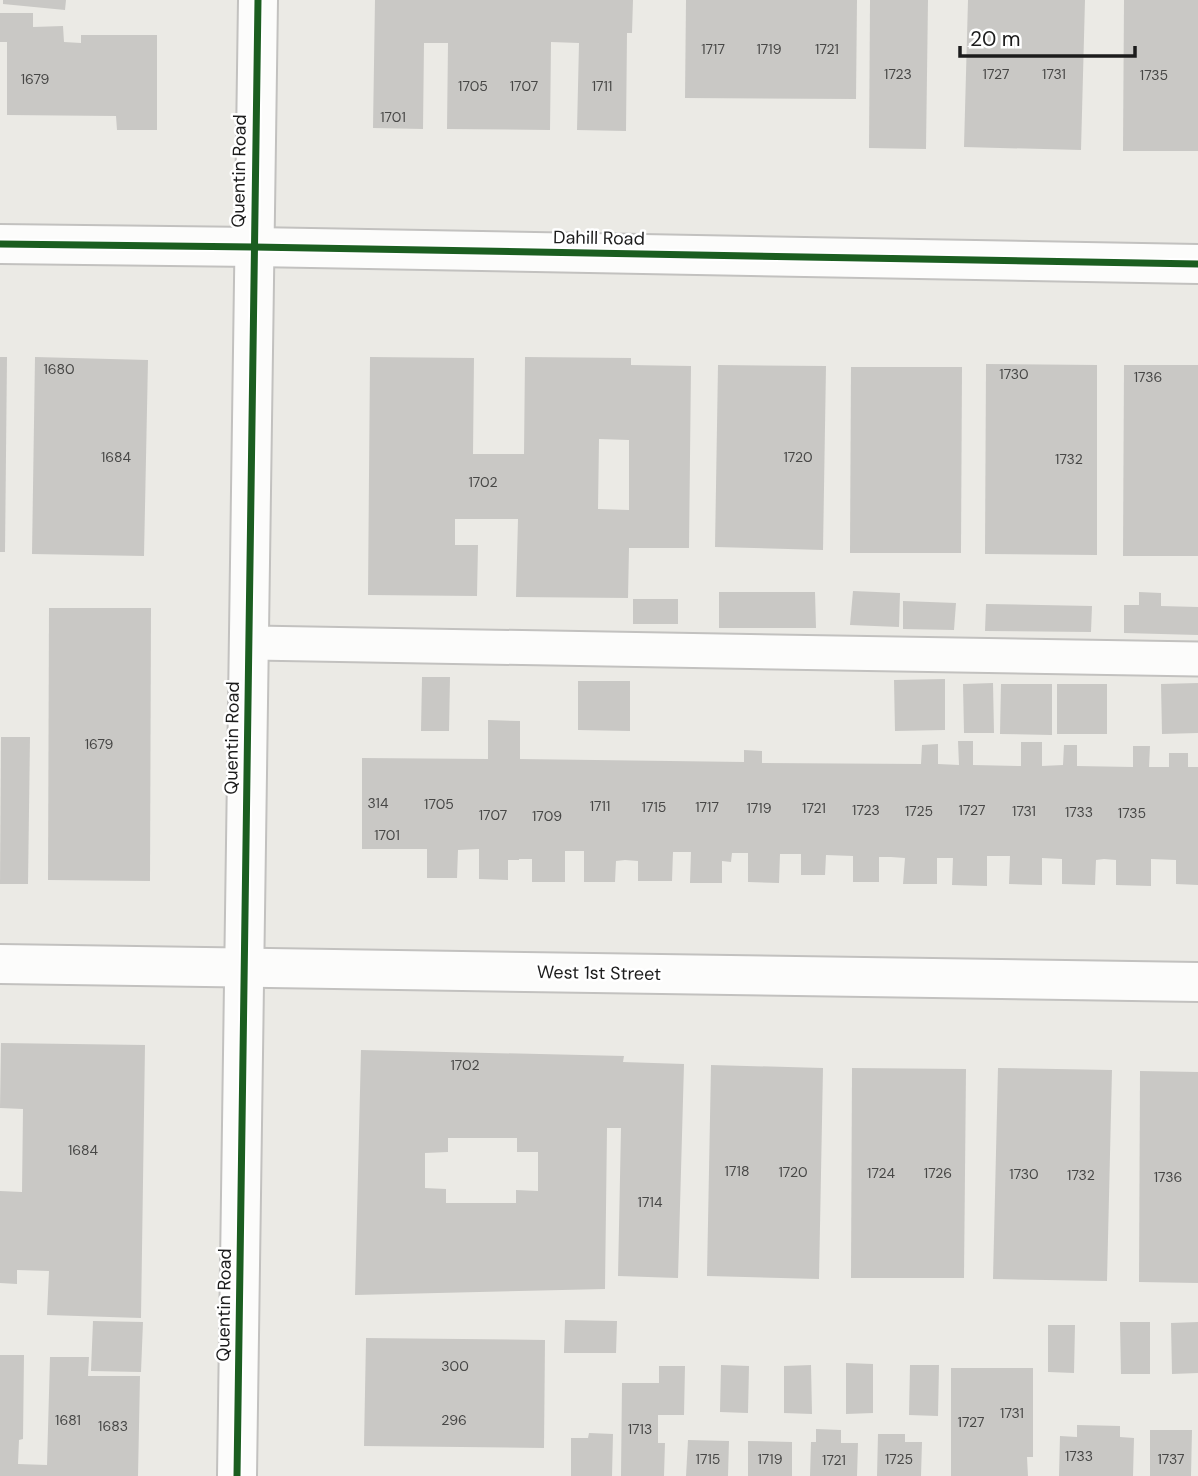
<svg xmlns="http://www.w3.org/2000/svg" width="1198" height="1476" font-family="'DM Sans',sans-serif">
	<rect width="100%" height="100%" fill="#ebeae5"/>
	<g fill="#c9c8c5" fill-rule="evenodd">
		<polygon points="3,0 66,0 65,10 3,4"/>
		<polygon points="375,0 633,0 632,33 627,33 626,131 577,130 579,43 551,42 550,130 447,129 448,43 424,43 423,129 373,128"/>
		<polygon points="686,0 857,0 856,99 685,98"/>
		<polygon points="870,0 928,0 926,149 869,148"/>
		<polygon points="968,0 1085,0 1081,150 964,147"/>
		<polygon points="1124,0 1198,0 1198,151 1123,151"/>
		<polygon points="0,13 33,13 33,27 63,26 64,42 81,43 81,35 157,35 157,130 117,130 116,116 7,115 7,42 0,42"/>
		<polygon points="0,357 7,357 5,552 0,552"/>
		<polygon points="35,357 148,360 144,556 32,554"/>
		<path d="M370 357 474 358 473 454H524L525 357 631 358V365L691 366 689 548H629L628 598 516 597 518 519H455V545H478L477 596 368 595ZM599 439 629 440V510L598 509Z"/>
		<polygon points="986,364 1097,365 1097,555 985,554"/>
		<polygon points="718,365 826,366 823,550 715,547"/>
		<polygon points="1124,365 1198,365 1198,556 1123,556"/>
		<polygon points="851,367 962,367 961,553 850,553"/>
		<polygon points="853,591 900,593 899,627 850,625"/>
		<polygon points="719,592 815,592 816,628 719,628"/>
		<polygon points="1139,592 1161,593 1161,606 1198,607 1198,635 1124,633 1124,605 1139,605"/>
		<rect x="633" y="599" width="45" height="25"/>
		<polygon points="903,601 956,603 954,630 903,629"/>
		<polygon points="986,604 1092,606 1091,632 985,631"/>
		<polygon points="49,608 151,608 150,881 48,880"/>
		<polygon points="422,677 450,677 449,731 421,731"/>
		<polygon points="945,679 945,730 895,731 894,680"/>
		<polygon points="578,681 630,681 630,731 578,730"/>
		<polygon points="993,683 994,733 964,733 963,684"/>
		<polygon points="1198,683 1198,733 1162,734 1161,684"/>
		<polygon points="1001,684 1052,684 1052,735 1000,734"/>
		<rect x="1057" y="684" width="50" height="50"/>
		<polygon points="488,720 520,721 520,759 744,762 744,750 762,751 762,763 921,764 922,745 938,744 938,764 959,765 958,741 973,741 973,765 1021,766 1021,742 1042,742 1042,766 1063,765 1064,745 1077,745 1077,766 1133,767 1133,746 1150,746 1149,767 1169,767 1169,753 1188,753 1188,767 1198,767 1198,885 1176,884 1176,860 1151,859 1151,886 1116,885 1116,860 1104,859 1096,860 1095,885 1062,884 1062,859 1042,858 1042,885 1009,884 1010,856 987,856 987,886 952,885 953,858 937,858 937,884 903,884 905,858 891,857 879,857 879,882 853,882 853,856 826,855 825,875 801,875 801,854 780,854 779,883 748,882 748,853 732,853 731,862 722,861 722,883 690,883 691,852 673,852 672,881 638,881 638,861 625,860 616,861 615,882 584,882 584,851 565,851 565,882 532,882 532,859 519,859 519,860 508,860 508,880 479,879 479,849 458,850 457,878 427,878 427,849 362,849 362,758 488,759"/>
		<polygon points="1,737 30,737 28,884 0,884"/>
		<polygon points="1,1043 145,1045 141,1318 47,1315 49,1271 17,1270 17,1284 0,1283 0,1191 22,1192 23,1109 0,1108"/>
		<path d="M361 1050 624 1056 623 1062 684 1064 678 1278 618 1276 621 1128H607L605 1289 355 1295ZM448 1138H517V1152H538V1191L516 1190V1203H446V1189L425 1188V1153L448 1152Z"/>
		<polygon points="711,1065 823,1068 819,1279 707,1276"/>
		<polygon points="852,1068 966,1069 964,1278 851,1278"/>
		<polygon points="998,1068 1112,1070 1107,1281 993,1279"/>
		<polygon points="1140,1071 1198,1072 1198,1283 1139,1282"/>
		<polygon points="565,1320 617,1321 616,1353 564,1353"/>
		<polygon points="93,1321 143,1322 141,1372 91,1371"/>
		<polygon points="1120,1322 1150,1322 1150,1374 1121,1374"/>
		<polygon points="1198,1322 1198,1373 1172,1374 1171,1323"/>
		<polygon points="1048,1325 1075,1325 1074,1373 1048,1372"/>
		<polygon points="366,1338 545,1340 544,1448 364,1446"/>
		<polygon points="0,1355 24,1355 23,1439 19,1440 18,1464 47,1465 50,1357 89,1357 88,1376 140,1376 138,1476 0,1476"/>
		<polygon points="846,1363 873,1364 873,1413 846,1414"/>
		<polygon points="721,1365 749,1366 748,1413 720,1412"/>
		<polygon points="811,1365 812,1414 784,1413 784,1366"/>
		<polygon points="910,1365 939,1365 938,1416 909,1415"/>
		<polygon points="659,1366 685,1366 684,1415 658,1415 658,1443 665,1443 664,1476 621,1476 622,1383 659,1383"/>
		<polygon points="951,1368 1033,1368 1033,1457 1027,1457 1028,1476 951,1476"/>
		<polygon points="1077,1425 1120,1426 1120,1437 1134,1438 1133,1476 1059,1476 1060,1436 1077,1437"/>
		<polygon points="816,1429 841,1430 841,1443 858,1443 857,1476 810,1476 811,1442 816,1442"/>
		<polygon points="1150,1430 1192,1430 1191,1476 1150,1476"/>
		<polygon points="589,1433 613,1434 612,1476 571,1476 571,1438 588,1438"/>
		<polygon points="878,1434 905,1434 905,1442 922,1442 921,1476 877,1476"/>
		<polygon points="688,1440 729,1441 728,1476 686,1476"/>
		<polygon points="748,1441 792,1442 792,1476 748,1476"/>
	</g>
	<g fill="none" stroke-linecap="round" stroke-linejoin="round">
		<g stroke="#c2c1bf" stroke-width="37">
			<polyline id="service" points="249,643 1198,659"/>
		</g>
		<g stroke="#c2c1bf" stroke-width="42">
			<g id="minor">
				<polyline points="0,244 254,247 1198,264"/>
				<polyline points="0,964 1198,982"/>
				<polyline points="237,1476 258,0"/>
			</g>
		</g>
		<use href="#service" stroke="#fcfcfb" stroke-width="33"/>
		<use href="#minor" stroke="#fcfcfb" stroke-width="38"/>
		<g stroke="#fff" stroke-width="11">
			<g id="cycleway">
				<polyline points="0,244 254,247 1198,264"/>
				<polyline points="237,1476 258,0"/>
			</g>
		</g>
		<use href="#cycleway" stroke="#1b5e20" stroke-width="7"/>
	</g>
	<g text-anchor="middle" stroke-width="5" stroke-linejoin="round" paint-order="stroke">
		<g font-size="14" fill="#474746">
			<text x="713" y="54">1717</text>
			<text x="769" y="54">1719</text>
			<text x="827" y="54">1721</text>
			<text x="898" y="79">1723</text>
			<text x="996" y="79">1727</text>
			<text x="1054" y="79">1731</text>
			<text x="1154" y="80">1735</text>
			<text x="35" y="84">1679</text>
			<text x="473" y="91">1705</text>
			<text x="524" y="91">1707</text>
			<text x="602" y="91">1711</text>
			<text x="393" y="122">1701</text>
			<text x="59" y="374">1680</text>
			<text x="1014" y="379">1730</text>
			<text x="1148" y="382">1736</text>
			<text x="116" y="462">1684</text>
			<text x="798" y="462">1720</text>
			<text x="1069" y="464">1732</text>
			<text x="483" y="487">1702</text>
			<text x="99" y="749">1679</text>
			<text x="378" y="808">314</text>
			<text x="439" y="809">1705</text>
			<text x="600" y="811">1711</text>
			<text x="654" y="812">1715</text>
			<text x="707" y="812">1717</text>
			<text x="759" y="813">1719</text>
			<text x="814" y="813">1721</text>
			<text x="866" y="815">1723</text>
			<text x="972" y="815">1727</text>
			<text x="919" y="816">1725</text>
			<text x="1024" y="816">1731</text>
			<text x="1079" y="817">1733</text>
			<text x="1132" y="818">1735</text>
			<text x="493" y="820">1707</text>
			<text x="547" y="821">1709</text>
			<text x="387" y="840">1701</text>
			<text x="465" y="1070">1702</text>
			<text x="83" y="1155">1684</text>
			<text x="737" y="1176">1718</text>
			<text x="793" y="1177">1720</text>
			<text x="881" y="1178">1724</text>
			<text x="938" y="1178">1726</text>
			<text x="1024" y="1179">1730</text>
			<text x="1081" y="1180">1732</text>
			<text x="1168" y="1182">1736</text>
			<text x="650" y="1207">1714</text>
			<text x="455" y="1371">300</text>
			<text x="1012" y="1418">1731</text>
			<text x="68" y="1425">1681</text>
			<text x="454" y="1425">296</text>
			<text x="971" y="1427">1727</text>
			<text x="113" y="1431">1683</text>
			<text x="640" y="1434">1713</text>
			<text x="1079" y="1461">1733</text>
			<text x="708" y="1464">1715</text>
			<text x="770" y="1464">1719</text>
			<text x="899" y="1464">1725</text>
			<text x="1171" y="1464">1737</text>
			<text x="834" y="1465">1721</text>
		</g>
		<g font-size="18" fill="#1c1c1c" stroke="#fff">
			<text transform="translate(239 171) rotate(-89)" y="6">Quentin Road</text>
			<text transform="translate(599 238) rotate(1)" y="6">Dahill Road</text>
			<text transform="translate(232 738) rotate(-89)" y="6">Quentin Road</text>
			<text transform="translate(599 973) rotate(1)" y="6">West 1st Street</text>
			<text transform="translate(224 1305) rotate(-89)" y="6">Quentin Road</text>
		</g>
	</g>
	<path d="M960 46v10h175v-10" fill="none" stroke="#1c1c1c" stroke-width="3.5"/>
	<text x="970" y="46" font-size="21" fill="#1c1c1c" stroke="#ffffff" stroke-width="5" paint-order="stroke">20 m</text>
</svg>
